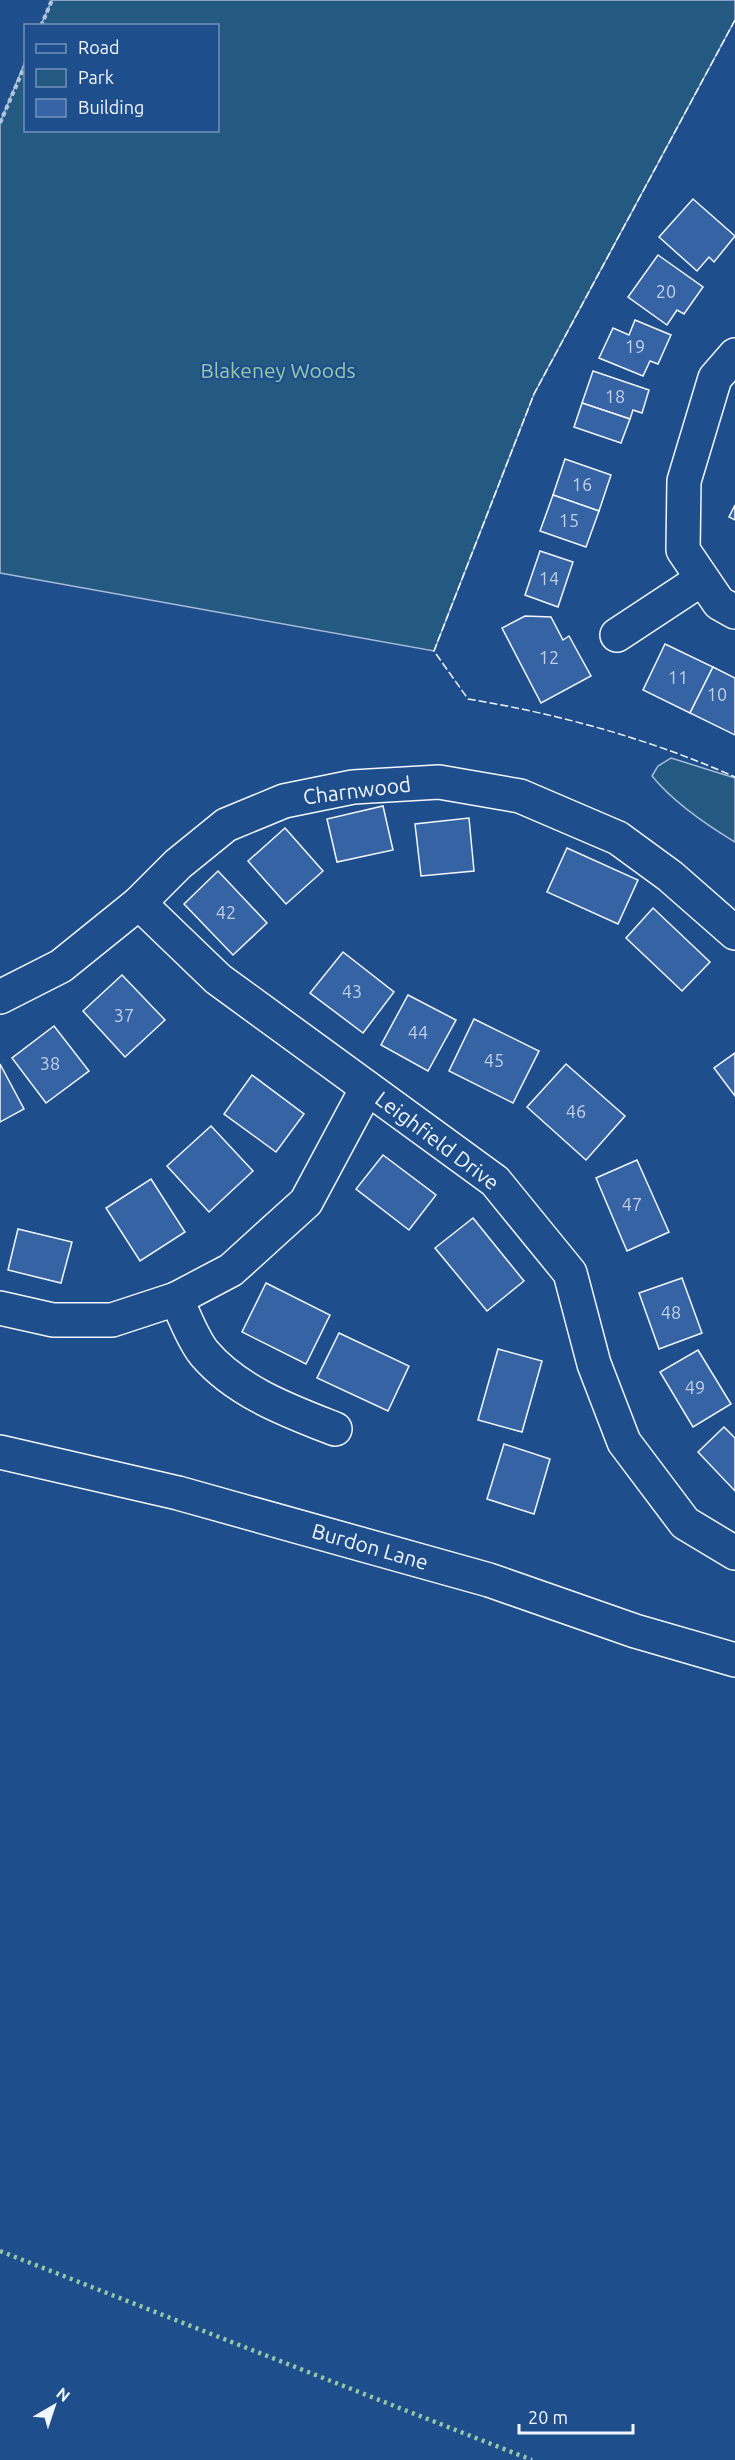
<svg xmlns="http://www.w3.org/2000/svg" width="735" height="2460" font-family="Ubuntu,sans-serif">
	<rect width="100%" height="100%" fill="#1f4e8c"/>
	<g fill="#245a82" stroke="#a8bbd7" stroke-width="1.5">
		<polygon points="52,0 735,0 735,20 534,394 434,651 0,573 0,123 25,62 26,130 218,130 218,26 41,25"/>
		<path d="M671 758 735 778V842C705 824 674 803 652 776L658 766Z"/>
	</g>
	<g fill="#3563a3" stroke="#f2f6ff" stroke-width="1.5">
		<polygon points="693,199 735,236 714,262 709,257 697,271 659,237"/>
		<polygon points="658,255 703,287 684,314 677,310 667,325 628,297"/>
		<polygon points="635,320 671,335 658,364 650,361 643,376 599,358 613,328 629,335"/>
		<polygon points="593,371 649,390 642,413 633,410 630,419 582,403"/>
		<polygon points="582,403 630,419 621,443 574,427"/>
		<polygon points="565,459 611,475 599,511 553,495"/>
		<polygon points="553,495 599,511 586,547 540,531"/>
		<polygon points="735,505 735,520 729,517"/>
		<polygon points="540,551 573,562 558,607 525,595"/>
		<polygon points="525,616 551,617 563,640 569,636 591,676 541,703 502,628"/>
		<polygon points="665,644 713,667 690,713 643,690"/>
		<polygon points="713,667 735,678 735,735 690,713"/>
		<polygon points="383,806 393,850 337,862 327,819"/>
		<polygon points="469,818 474,871 421,876 415,824"/>
		<polygon points="285,828 323,871 286,904 248,861"/>
		<polygon points="567,848 638,880 618,924 547,892"/>
		<polygon points="218,871 267,923 233,955 184,904"/>
		<polygon points="653,908 710,962 682,991 626,938"/>
		<polygon points="343,952 394,992 363,1033 310,993"/>
		<polygon points="122,975 165,1020 125,1057 83,1011"/>
		<polygon points="408,995 456,1020 428,1071 381,1045"/>
		<polygon points="474,1019 539,1051 513,1103 449,1071"/>
		<polygon points="54,1026 89,1071 46,1103 12,1058"/>
		<polygon points="735,1053 735,1096 714,1068"/>
		<polygon points="0,1064 24,1109 0,1122"/>
		<polygon points="566,1064 625,1116 586,1160 527,1107"/>
		<polygon points="252,1075 304,1114 276,1152 224,1114"/>
		<polygon points="211,1126 253,1171 209,1212 167,1166"/>
		<polygon points="383,1155 436,1195 409,1230 356,1189"/>
		<polygon points="637,1160 669,1232 627,1251 596,1178"/>
		<polygon points="151,1179 185,1232 140,1261 106,1208"/>
		<polygon points="473,1218 524,1281 487,1311 435,1248"/>
		<polygon points="18,1229 72,1242 61,1283 8,1270"/>
		<polygon points="682,1278 702,1333 659,1349 639,1293"/>
		<polygon points="266,1283 330,1315 306,1364 242,1332"/>
		<polygon points="339,1333 409,1366 388,1411 317,1378"/>
		<polygon points="498,1349 542,1361 522,1432 478,1420"/>
		<polygon points="698,1350 731,1404 693,1427 660,1372"/>
		<polygon points="724,1427 735,1438 735,1491 698,1452"/>
		<polygon points="504,1444 550,1459 534,1514 487,1499"/>
	</g>
	<g fill="none" stroke-linecap="round" stroke-linejoin="round">
		<g stroke="#f2f6ff" stroke-width="36">
			<g id="minor">
				<polyline points="735,355 715,378 684,481 683,550 719,603 735,612"/>
				<polyline points="617,635 702,579"/>
				<polyline points="139,903 218,979 495,1181 570,1273 594,1364 624,1442 685,1523 735,1553"/>
				<polyline points="0,997 61,966 139,903 178,864 226,825 284,801 353,787 439,782 520,796 618,838 670,876 735,933"/>
				<path d="M176 1299C185 1316 192 1338 204 1353 237 1392 289 1411 335 1429"/>
				<polyline points="0,1308 53,1320 112,1320 176,1299 231,1270 306,1202 367,1088"/>
				<polyline points="0,1452 178,1493 489,1580 635,1631 735,1660"/>
			</g>
		</g>
		<g stroke="#b3c4dc" stroke-width="4" stroke-dasharray="4.5 3" stroke-linecap="butt">
			<polyline points="41,26 52,0"/>
			<polyline points="0,123 26,63"/>
		</g>
		<use href="#minor" stroke="#1f4e8c" stroke-width="33"/>
		<polyline stroke="#97c8a6" stroke-width="4.5" stroke-dasharray="3 4.5" stroke-linecap="butt" points="0,2251 532,2460"/>
		<path stroke="#f2f6ff" stroke-width="1.5" stroke-dasharray="8 3" stroke-linecap="butt" d="M735 20 534 394 434 651 468 699C559 714 650 739 735 777"/>
	</g>
	<g text-anchor="middle" stroke-width="4.5" stroke-linejoin="round" paint-order="stroke">
		<g font-size="18" fill="#c3d1e8">
			<text x="666" y="298">20</text>
			<text x="635" y="353">19</text>
			<text x="615" y="403">18</text>
			<text x="582" y="491">16</text>
			<text x="569" y="527">15</text>
			<text x="549" y="585">14</text>
			<text x="549" y="664">12</text>
			<text x="678" y="684">11</text>
			<text x="717" y="701">10</text>
			<text x="226" y="919">42</text>
			<text x="352" y="998">43</text>
			<text x="124" y="1022">37</text>
			<text x="418" y="1039">44</text>
			<text x="494" y="1067">45</text>
			<text x="50" y="1070">38</text>
			<text x="576" y="1118">46</text>
			<text x="632" y="1211">47</text>
			<text x="671" y="1319">48</text>
			<text x="695" y="1394">49</text>
		</g>
		<g font-size="21" fill="#97c8a6" stroke="#1f4e8c">
			<text x="278" y="378">Blakeney Woods</text>
		</g>
		<g font-size="21" fill="#f2f6ff" stroke="#1f4e8c">
			<text transform="translate(357 791) rotate(-7)" y="7">Charnwood</text>
			<text transform="translate(437 1141) rotate(37)" y="7">Leighfield Drive</text>
			<text transform="translate(370 1547) rotate(16)" y="7">Burdon Lane</text>
		</g>
	</g>
	<rect x="24" y="24" width="195" height="108" fill="#1f4e8c" stroke="#7391ba" stroke-width="1.5"/>
	<rect x="36" y="44" width="30" height="9" fill="#1f4e8c" stroke="#7391ba" stroke-width="1.5"/>
	<text x="78" y="54" font-size="18" fill="#f2f6ff">Road</text>
	<rect x="36" y="69" width="30" height="18" fill="#245a82" stroke="#7391ba" stroke-width="1.5"/>
	<text x="78" y="84" font-size="18" fill="#f2f6ff">Park</text>
	<rect x="36" y="99" width="30" height="18" fill="#3563a3" stroke="#7391ba" stroke-width="1.5"/>
	<text x="78" y="114" font-size="18" fill="#f2f6ff">Building</text>
	<g transform="translate(54 2406) rotate(39)" stroke="#1f4e8c" stroke-width="4.5" paint-order="stroke">
	<path d="M0-4.5L10 22L0 15L-10 22Z" fill="#f2f6ff"/>
	<text y="-9" font-size="16" font-weight="bold" text-anchor="middle" fill="#f2f6ff">N</text>
	</g>
	<path d="M519 2424v9h114v-9" fill="none" stroke="#f2f6ff" stroke-width="3"/>
	<text x="528" y="2424" font-size="18" fill="#f2f6ff" stroke="#1f4e8c" stroke-width="4.5" paint-order="stroke">20 m</text>
</svg>
